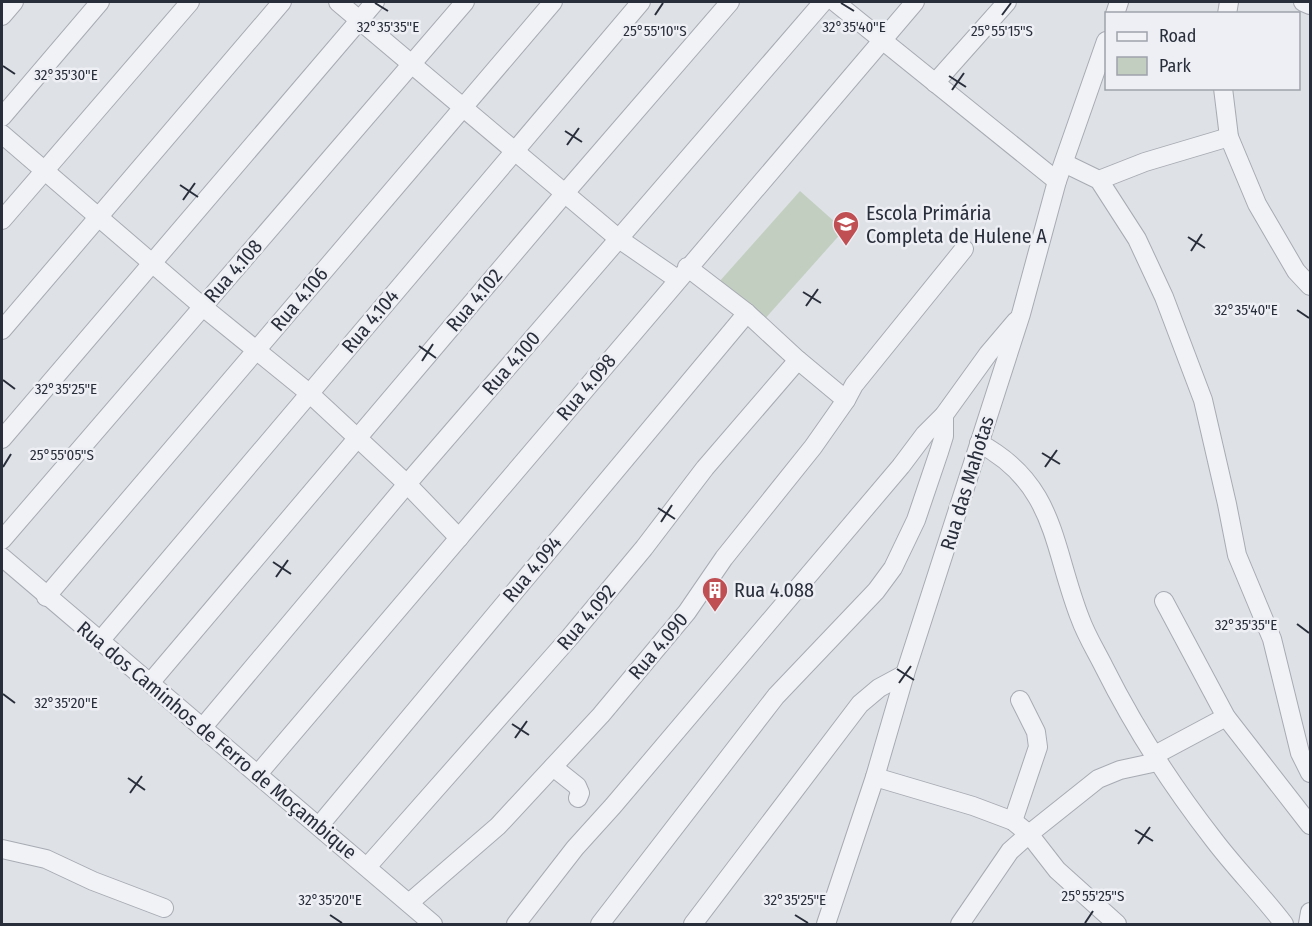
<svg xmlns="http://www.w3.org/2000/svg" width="1312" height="926" font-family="'Fira Sans Condensed',sans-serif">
	<rect width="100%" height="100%" fill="#dee1e6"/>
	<polygon fill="#c2cfc0" points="800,191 844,230 763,321 719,282"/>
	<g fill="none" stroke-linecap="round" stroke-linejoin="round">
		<g stroke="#a8abb3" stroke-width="20">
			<g id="minor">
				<polyline points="338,2 619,239 677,279"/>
				<polyline points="835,2 1057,181"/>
				<polyline points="1303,2 1310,5"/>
				<polyline points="1115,14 1119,2"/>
				<polyline points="1227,14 1229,2"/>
				<polyline points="2,16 14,2"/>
				<polyline points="935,83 1007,2"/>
				<polyline points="1223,88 1229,137 1257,204 1296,271 1310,286"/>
				<polyline points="2,117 100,2"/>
				<polyline points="2,134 203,307 309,393 407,484 459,538"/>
				<polyline points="1064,163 1099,180 1137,239 1164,297 1203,400 1227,504 1237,555 1272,639 1300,753 1310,773"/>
				<polyline points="1099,180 1145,162 1229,137"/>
				<polyline points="2,220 190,2"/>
				<polyline points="687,267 747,313 798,360 846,400"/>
				<polyline points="2,330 282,2"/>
				<polyline points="2,439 375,2"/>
				<path d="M979 443C1056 484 1052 546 1080 618 1086 635 1096 651 1104 667 1135 729 1172 786 1214 840 1236 869 1262 895 1284 924"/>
				<polyline points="2,540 465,2"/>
				<polyline points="2,557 433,924"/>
				<polyline points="46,597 553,2"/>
				<polyline points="1164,601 1226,717 1310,825"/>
				<polyline points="100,641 641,2"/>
				<polyline points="150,683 565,193 730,2"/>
				<polyline points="203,727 407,484 823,2"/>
				<polyline points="1153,756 1226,717"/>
				<polyline points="553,767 577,786 580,793 578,798"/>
				<polyline points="258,774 915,2"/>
				<polyline points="875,777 973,806 1013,821 1029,834 1057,870 1117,924"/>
				<polyline points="1013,821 1038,747 1036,732 1020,700"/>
				<polyline points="319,826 747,313"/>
				<polyline points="2,849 46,859 93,881 164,908"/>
				<polyline points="367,867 570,637 644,548 705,468 798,360"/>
				<polyline points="409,903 498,826 601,715 687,612 724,558 813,447 846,400 854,385 964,249"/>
				<polyline points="516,924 575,848 613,806 901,466 925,434 944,415 988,354 1016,321"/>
				<polyline points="600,924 776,696 876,591 893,568 916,520 939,452 944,436 944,415"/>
				<polyline points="693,924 860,704 879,688 905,674"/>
				<polyline points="826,924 875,777 905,674 1021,314 1057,181 1106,41"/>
				<polyline points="960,924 1010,851 1029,834 1098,779 1120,770 1157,762"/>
				<polyline points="1308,924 1310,912"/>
			</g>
		</g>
		<use href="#minor" stroke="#f0f2f5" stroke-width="18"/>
	</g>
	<path fill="none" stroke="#292e3b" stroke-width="2" d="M375 3 388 11M841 3 854 11M655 15 663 3M1002 15 1011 3M3 66 15 74M949 76 966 87M952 90 964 73M565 131 582 142M567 145 579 128M180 185 198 197M183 200 195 183M1188 237 1205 248M1191 251 1202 234M803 292 821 303M806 306 818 289M1297 310 1309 318M419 346 436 358M422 361 433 344M3 380 15 389M1042 453 1060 464M3 467 11 454M1045 467 1057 450M658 508 675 519M661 522 672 505M273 562 291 574M276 577 288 560M1297 624 1309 633M897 669 914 680M899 683 911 666M3 694 15 703M512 724 529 735M515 738 527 721M128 778 145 790M130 793 142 776M1135 830 1153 841M1138 844 1150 827M330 915 342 923M795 915 808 923M1085 923 1093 911"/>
	<defs>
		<g id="school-pin" transform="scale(1.35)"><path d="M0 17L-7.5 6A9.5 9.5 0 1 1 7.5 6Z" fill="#c04f53" stroke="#edeff4"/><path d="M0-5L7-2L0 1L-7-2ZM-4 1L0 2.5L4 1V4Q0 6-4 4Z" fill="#fff"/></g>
		<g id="building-pin" transform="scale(1.35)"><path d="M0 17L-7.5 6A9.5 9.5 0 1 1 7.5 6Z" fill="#c04f53" stroke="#edeff4"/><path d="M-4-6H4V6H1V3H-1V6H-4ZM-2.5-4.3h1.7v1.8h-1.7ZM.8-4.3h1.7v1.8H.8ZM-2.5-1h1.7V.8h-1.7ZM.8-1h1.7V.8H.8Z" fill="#fff"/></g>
	</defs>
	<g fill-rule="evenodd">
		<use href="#school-pin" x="846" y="224"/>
		<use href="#building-pin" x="715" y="590"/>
	</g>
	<g text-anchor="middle" stroke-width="5" stroke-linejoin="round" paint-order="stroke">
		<g font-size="20" fill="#292e3b" stroke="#edeff4" text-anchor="start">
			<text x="866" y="220">Escola Primária<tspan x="866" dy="23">Completa de Hulene A</tspan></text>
			<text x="734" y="597">Rua 4.088</text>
		</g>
		<g font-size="20" fill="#292e3b" stroke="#edeff4">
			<text transform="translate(233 271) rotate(-49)" y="7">Rua 4.108</text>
			<text transform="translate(299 299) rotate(-50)" y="7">Rua 4.106</text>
			<text transform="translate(474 300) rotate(-50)" y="7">Rua 4.102</text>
			<text transform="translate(370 321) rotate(-50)" y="7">Rua 4.104</text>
			<text transform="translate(511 363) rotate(-49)" y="7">Rua 4.100</text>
			<text transform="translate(586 387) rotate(-50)" y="7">Rua 4.098</text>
			<text transform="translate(967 483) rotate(-73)" y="7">Rua das Mahotas</text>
			<text transform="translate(532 569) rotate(-50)" y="7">Rua 4.094</text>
			<text transform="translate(586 617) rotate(-50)" y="7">Rua 4.092</text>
			<text transform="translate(658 646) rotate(-50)" y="7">Rua 4.090</text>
			<text transform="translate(217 740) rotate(40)" y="7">Rua dos Caminhos de Ferro de Moçambique</text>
		</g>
	</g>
	<g font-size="15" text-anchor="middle" fill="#292e3b" stroke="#edeff4" stroke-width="5" stroke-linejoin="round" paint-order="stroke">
		<text x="388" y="32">32°35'35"E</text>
		<text x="854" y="32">32°35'40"E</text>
		<text x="655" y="36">25°55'10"S</text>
		<text x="1002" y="36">25°55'15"S</text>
		<text x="66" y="80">32°35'30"E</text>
		<text x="1246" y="315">32°35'40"E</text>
		<text x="66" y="394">32°35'25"E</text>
		<text x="62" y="460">25°55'05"S</text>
		<text x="1246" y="630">32°35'35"E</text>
		<text x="66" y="708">32°35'20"E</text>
		<text x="1093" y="901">25°55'25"S</text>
		<text x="330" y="905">32°35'20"E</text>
		<text x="795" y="905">32°35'25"E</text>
	</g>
	<rect width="1312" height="926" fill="none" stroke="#292e3b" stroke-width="6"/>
	<rect x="1105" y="12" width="195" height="78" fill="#edeff4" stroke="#9fa2aa" stroke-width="1.5"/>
	<rect x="1117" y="32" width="30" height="9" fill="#f0f2f5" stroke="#9fa2aa" stroke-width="1.5"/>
	<text x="1159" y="42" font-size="18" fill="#292e3b">Road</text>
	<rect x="1117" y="57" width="30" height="18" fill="#c2cfc0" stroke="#9fa2aa" stroke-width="1.5"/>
	<text x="1159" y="72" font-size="18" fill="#292e3b">Park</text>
</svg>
